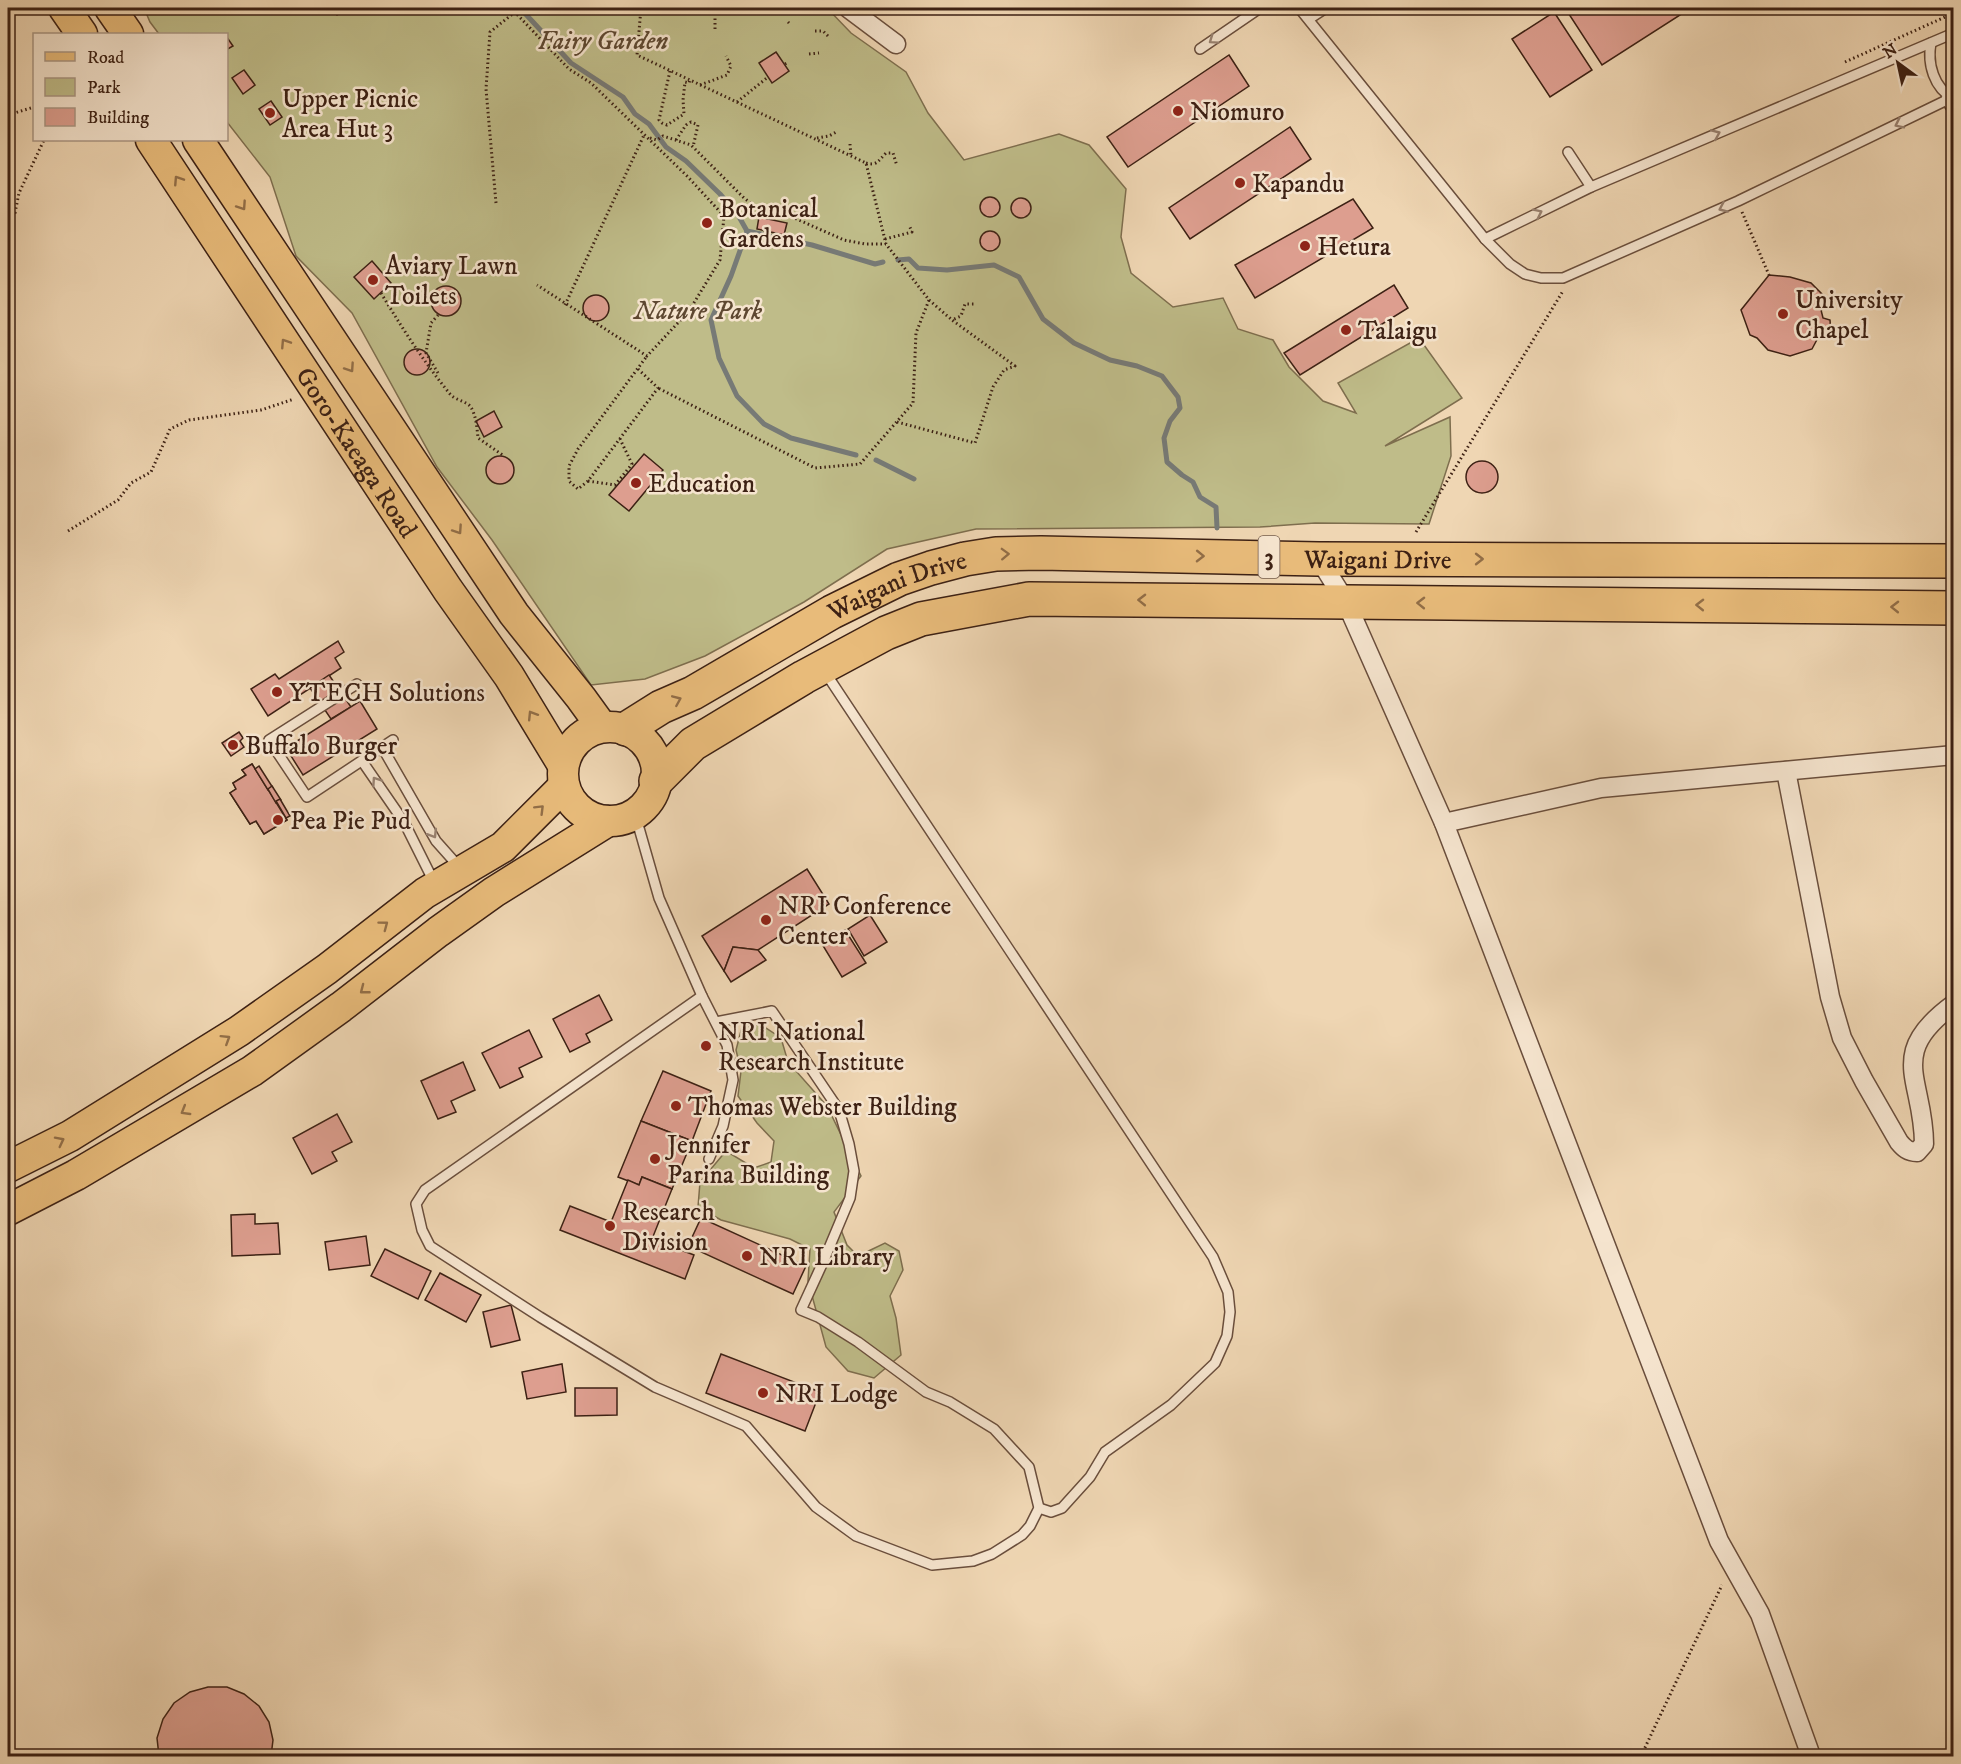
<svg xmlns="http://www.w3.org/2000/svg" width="1961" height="1764" font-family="'IM FELL DW Pica',serif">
	<rect width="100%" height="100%" fill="#efd6b3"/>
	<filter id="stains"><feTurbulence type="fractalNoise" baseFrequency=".00333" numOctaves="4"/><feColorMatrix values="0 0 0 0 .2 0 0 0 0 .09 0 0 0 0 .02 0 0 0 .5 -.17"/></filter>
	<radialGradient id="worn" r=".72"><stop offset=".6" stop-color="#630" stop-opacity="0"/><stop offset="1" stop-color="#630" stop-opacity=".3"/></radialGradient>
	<g fill="#bfbc89" stroke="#7e6e4e" stroke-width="1.5">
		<polygon points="144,8 827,8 851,33 906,72 928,113 964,160 1059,134 1089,145 1126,189 1121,237 1131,273 1173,307 1223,298 1238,329 1273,340 1289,367 1323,401 1356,413 1338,383 1419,338 1462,398 1385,446 1450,417 1451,456 1429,524 1315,523 1260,527 976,529 887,549 804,602 705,656 645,679 591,685 492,540 437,467 352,313 296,256 270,177 227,122 226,34 159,34 150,22"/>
		<polygon points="760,1024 781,1038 788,1062 827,1106 861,1176 834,1212 847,1245 858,1256 885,1243 899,1251 903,1270 890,1296 896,1318 901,1355 874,1378 848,1371 826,1347 808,1281 810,1249 790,1239 721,1220 698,1207 700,1182 726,1151 754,1168 771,1162 774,1141 757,1123 738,1096 741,1071 736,1050 742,1027"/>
	</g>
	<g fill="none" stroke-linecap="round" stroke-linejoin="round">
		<g stroke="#777a76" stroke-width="5">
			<polyline points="520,8 571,63 623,97 635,114 649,124 666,147 686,161 720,194 738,215 747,231 812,245 875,264 883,262"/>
			<polyline points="747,231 731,276 711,320 719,358 737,396 764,424 791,438 856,455"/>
			<polyline points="898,260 909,259 918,268 947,270 994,265 1019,277 1043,319 1074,343 1110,360 1137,366 1162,376 1178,397 1180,408 1170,421 1164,438 1167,462 1182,475 1193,482 1200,497 1216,507 1217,528"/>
			<polyline points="876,460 914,479"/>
		</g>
	</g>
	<g fill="#dd9e8f" stroke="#3d2114" stroke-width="1.5">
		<polygon points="332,8 348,8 337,15"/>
		<polygon points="1565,8 1691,8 1602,65"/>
		<polygon points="1554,12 1592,70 1550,97 1512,39"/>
		<polygon points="226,36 233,46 226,50"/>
		<polygon points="776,52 789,71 772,83 759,63"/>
		<polygon points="1229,55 1249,86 1128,167 1107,137"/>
		<polygon points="244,70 255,85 243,94 232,78"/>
		<polygon points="271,101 282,117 270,125 259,109"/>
		<polygon points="1290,127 1311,159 1190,239 1169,208"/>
		<circle cx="990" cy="207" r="10"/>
		<circle cx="1021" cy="208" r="10"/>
		<polygon points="1353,199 1373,228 1255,298 1235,265"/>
		<polygon points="759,217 787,223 784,235 757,229"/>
		<circle cx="990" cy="241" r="10"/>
		<polygon points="372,261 391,283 374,299 354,277"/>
		<polygon points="1769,275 1790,277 1811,283 1832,304 1821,310 1823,318 1830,320 1831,334 1820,334 1812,349 1790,356 1768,350 1757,338 1750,335 1741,310"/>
		<polygon points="1394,285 1408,308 1300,375 1284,353"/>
		<circle cx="446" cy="301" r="15"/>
		<circle cx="596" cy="308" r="13"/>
		<circle cx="417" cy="362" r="13"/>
		<polygon points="494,411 502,427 484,437 476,421"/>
		<polygon points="644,454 663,470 629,511 609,495"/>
		<circle cx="500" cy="470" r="14"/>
		<circle cx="1482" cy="477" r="16"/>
		<polygon points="338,641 344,652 335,658 341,668 268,716 251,689 275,674 279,679"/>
		<polygon points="329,675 351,707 331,719 310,688"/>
		<polygon points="360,701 377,729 303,775 286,748"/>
		<polygon points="239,732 243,738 240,741 244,747 231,756 222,743"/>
		<polygon points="252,764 287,820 264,834 256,821 250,824 230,793 236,789 233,783 246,775 242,770"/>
		<polygon points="252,764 287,820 264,834 256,821 250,824 230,793 236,789 233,783 246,775 242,770"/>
		<polygon points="259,766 273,788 268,790 255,769"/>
		<polygon points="272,786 281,800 276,803 268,789"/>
		<polygon points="280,799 290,816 286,818 276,801"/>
		<polygon points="807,869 829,904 758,950 733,947 724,971 702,936"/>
		<polygon points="870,915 887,942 864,956 848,929"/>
		<polygon points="845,930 866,963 842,977 822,944"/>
		<polygon points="733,947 758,950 766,960 731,982 724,971"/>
		<polygon points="599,995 612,1020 586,1034 590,1042 570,1052 553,1019"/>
		<polygon points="529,1030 542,1057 519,1068 523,1077 500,1088 482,1053"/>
		<polygon points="463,1062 475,1090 451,1101 456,1112 438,1119 421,1081"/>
		<polygon points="663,1071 711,1091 692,1141 641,1121"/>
		<polygon points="337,1114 352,1142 332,1152 337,1161 312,1174 293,1138"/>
		<polygon points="641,1121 692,1141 672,1189 642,1177 639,1185 618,1177"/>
		<polygon points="642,1177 672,1189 652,1239 694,1255 685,1279 560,1230 570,1206 611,1222 628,1180 639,1185"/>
		<polygon points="255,1214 255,1224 278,1223 280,1254 232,1256 231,1215"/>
		<polygon points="701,1218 806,1266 793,1294 688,1246"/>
		<polygon points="366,1236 370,1265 329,1270 325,1242"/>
		<polygon points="385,1249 431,1271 418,1299 371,1276"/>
		<polygon points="440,1273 481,1295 466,1322 425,1300"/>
		<polygon points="511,1305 520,1340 491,1347 483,1312"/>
		<polygon points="721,1354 820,1392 805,1431 706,1393"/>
		<polygon points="562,1364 566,1392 527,1399 522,1372"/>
		<polygon points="575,1388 617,1388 617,1415 575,1416"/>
		<polygon points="208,1687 227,1687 244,1694 259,1706 269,1722 273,1740 271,1756 159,1756 157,1738 163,1719 174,1703 190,1692"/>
	</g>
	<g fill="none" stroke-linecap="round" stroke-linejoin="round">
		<g stroke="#6a4e3c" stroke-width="12">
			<g id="lane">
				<polyline points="1299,8 1485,239 1510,264 1525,274 1541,278 1563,278 1738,201 1951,98"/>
				<polyline points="1309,19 1326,8"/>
				<path d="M1931 43C1927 64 1934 88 1953 98"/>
				<polyline points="1200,49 1260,8"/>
				<polyline points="1568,152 1591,187"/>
				<polyline points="1485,239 1591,187 1954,33"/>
				<polyline points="825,672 1213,1257 1228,1292 1230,1312 1227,1336 1215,1363 1171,1405 1105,1452 1090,1477 1062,1508 1051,1512 1039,1508"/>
				<polyline points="357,684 269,740 307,797 393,740"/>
				<polyline points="382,747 436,841 460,868"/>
				<polyline points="362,761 404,822 434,882"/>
				<polyline points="635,814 659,898 702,996 727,1045 733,1080 723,1126 709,1159"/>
				<polyline points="702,996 425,1190 416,1204 422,1230 430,1246 540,1317 655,1387 746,1426 816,1507 856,1536 932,1565 973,1561 992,1554 1022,1535 1030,1526 1039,1508 1029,1467 994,1429 950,1402 926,1392 858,1342 818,1317 801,1310 824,1260 850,1198 854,1171 849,1144 839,1110 772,1011 716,1022"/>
			</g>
		</g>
		<g stroke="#6a4e3c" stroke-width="21">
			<g id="street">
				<polyline points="848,8 896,44"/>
				<polyline points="1951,98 1954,104"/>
				<polyline points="1319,559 1346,602 1444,823 1719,1541 1760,1614 1811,1756"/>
				<path d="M1786 771 1830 997 1842 1038 1864 1081 1899 1142C1904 1148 1908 1152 1917 1152L1924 1144C1924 1079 1885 1054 1954 1004"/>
				<polyline points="1444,823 1601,788 1954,755"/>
			</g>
		</g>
		<g stroke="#3d2114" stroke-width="33">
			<g id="primary">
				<polyline points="64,8 82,34"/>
				<polyline points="110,8 128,34"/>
				<path id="s1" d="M151 140 448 590 509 676 563 765"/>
				<polyline points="198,140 514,614 581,698 602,727"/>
				<circle cx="610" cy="774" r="47"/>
				<polyline points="8,1167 70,1136 239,1031 327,969 425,893 503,847 564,786"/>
				<polyline points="8,1210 76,1175 252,1071 341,1007 438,932 494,892 608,821"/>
			</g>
		</g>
		<g stroke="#3d2114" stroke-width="36">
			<g id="highway">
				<path id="s2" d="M626 729 661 707 693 693 832 612 899 579 931 568 965 559 996 554 1041 553 1319 559 1954 561"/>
				<polyline points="656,781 693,744 804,677 886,633 921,619 1029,599 1954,608"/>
			</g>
		</g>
		<g stroke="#3d2114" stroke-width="3" stroke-dasharray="1.5 3" stroke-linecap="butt">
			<polyline points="511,8 569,69 591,83 687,176 724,216 720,260 689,311 647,356 537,285"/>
			<polyline points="641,8 637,55 866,163 886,244 929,300 916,333 913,403 860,464 815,468 658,388"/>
			<polyline points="766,8 768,10"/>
			<polyline points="788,22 789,23"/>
			<polyline points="715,29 715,17"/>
			<polyline points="815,31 823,31 828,36"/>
			<polyline points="809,54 819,53"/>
			<polyline points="1845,62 1954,13"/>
			<polyline points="785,64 787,63"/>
			<polyline points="670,71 659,120 662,123 667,125 684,114 683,100 685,82 689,83 690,80"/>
			<polyline points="700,85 727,75 731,66 726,56"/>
			<polyline points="737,102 768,77"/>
			<polyline points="8,115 34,107"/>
			<polyline points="650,138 657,140 663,136 691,145 743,197 759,210 792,217 844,240 865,244 886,244"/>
			<polyline points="817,138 829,136 838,131"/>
			<polyline points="676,140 686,125 691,122 698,125 693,147"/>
			<polyline points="850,144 851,156"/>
			<path d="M866 163C877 166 878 161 886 153H893L897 166"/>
			<polyline points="496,203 486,89 490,32 515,12"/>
			<polyline points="1742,212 1769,275"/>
			<polyline points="8,219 15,213 19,193 44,140"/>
			<polyline points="885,239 912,232 909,225"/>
			<path d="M381 293C402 328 424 362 450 394 455 400 465 401 470 406 476 414 477 428 478 438L504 456"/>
			<polyline points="929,300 952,320"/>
			<polyline points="565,305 644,135"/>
			<polyline points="638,369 658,388 588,481 578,489 569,481 569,466 578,449 647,356"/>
			<polyline points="438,373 426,353 431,323 439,314"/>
			<polyline points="897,422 975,443 993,387 1004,370 1015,366 952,320 961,316 965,304 976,304"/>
			<polyline points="588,481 615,485 632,464 620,439"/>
			<polyline points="68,531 118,500 131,483 151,472 170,429 189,420 261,410 294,399"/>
			<polyline points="1416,532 1563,291"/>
			<polyline points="1641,1756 1722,1585"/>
		</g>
		<use href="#lane" stroke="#f5e4ce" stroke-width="9"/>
		<use href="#street" stroke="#f5e4ce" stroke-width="18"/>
		<use href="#primary" stroke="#e8bb7a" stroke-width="30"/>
		<use href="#highway" stroke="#e8bb7a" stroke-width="33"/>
	</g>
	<defs><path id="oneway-chevron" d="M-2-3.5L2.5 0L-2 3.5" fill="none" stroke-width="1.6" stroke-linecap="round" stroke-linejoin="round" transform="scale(1.5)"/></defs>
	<g stroke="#998271">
		<use href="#oneway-chevron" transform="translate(1213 40) rotate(145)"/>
		<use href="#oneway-chevron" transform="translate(1899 124) rotate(154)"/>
		<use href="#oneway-chevron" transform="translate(1716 134) rotate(-23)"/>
		<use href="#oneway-chevron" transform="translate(1723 208) rotate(156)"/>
		<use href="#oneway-chevron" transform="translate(1538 213) rotate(-26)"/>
		<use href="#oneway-chevron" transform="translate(376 781) rotate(-124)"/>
		<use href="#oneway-chevron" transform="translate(433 834) rotate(58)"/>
	</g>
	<g stroke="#926e47">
		<use href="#oneway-chevron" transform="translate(178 180) rotate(-123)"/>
		<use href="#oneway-chevron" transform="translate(242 206) rotate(56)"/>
		<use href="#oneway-chevron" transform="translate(285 343) rotate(-123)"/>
		<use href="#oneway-chevron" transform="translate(350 368) rotate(56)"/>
		<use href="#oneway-chevron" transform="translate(458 530) rotate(56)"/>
		<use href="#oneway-chevron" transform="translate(1005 554) rotate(-2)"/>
		<use href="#oneway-chevron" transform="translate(1200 556) rotate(1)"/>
		<use href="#oneway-chevron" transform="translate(1479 559)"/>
		<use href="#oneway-chevron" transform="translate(1142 600) rotate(-179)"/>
		<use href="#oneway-chevron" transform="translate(1421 603) rotate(-179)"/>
		<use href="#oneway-chevron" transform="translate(1700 605) rotate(-179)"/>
		<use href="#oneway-chevron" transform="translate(1895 607) rotate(-179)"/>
		<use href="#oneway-chevron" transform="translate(677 700) rotate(-23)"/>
		<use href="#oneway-chevron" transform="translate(532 715) rotate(-122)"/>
		<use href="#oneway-chevron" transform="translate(540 809) rotate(-45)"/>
		<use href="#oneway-chevron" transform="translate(384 925) rotate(-37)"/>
		<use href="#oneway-chevron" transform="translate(364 990) rotate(142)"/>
		<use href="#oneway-chevron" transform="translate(226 1039) rotate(-32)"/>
		<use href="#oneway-chevron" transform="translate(185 1111) rotate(149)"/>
		<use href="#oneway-chevron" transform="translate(60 1141) rotate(-27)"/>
	</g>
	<g fill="#8f2418" stroke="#f5e4ce" stroke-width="2">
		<circle cx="1178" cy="111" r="6"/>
		<circle cx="270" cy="113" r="6"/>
		<circle cx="1240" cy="183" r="6"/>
		<circle cx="707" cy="223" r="6"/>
		<circle cx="1305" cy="246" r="6"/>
		<circle cx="373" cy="280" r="6"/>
		<circle cx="1783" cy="314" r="6"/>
		<circle cx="1346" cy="330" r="6"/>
		<circle cx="636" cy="483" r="6"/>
		<circle cx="277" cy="692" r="6"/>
		<circle cx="233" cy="745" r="6"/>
		<circle cx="278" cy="820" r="6"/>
		<circle cx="766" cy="920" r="6"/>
		<circle cx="706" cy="1046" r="6"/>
		<circle cx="676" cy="1106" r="6"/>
		<circle cx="655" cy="1159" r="6"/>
		<circle cx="610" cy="1226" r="6"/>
		<circle cx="747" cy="1256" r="6"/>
		<circle cx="763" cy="1393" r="6"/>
	</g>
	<g text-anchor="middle" stroke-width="5" stroke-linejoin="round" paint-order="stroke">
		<rect fill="#f5e4ce" stroke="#745c4c" stroke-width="1.5" x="1258.5" y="536" width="21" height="42" rx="4.5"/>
		<g font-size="24" font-weight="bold" fill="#3d2114">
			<text x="1269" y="565">3</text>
		</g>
		<g font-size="26" font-style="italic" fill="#5e4831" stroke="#f5e4ce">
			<text x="603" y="49">Fairy Garden</text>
			<text x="698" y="319">Nature Park</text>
		</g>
		<g font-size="26" fill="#3d2114" stroke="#f5e4ce" text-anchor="start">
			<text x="282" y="107">Upper Picnic<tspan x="282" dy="30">Area Hut 3</tspan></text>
			<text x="1190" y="120">Niomuro</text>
			<text x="1252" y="192">Kapandu</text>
			<text x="719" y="217">Botanical<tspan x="719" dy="30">Gardens</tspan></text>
			<text x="1317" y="255">Hetura</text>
			<text x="385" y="274">Aviary Lawn<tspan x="385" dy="30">Toilets</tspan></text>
			<text x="1795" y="308">University<tspan x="1795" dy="30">Chapel</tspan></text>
			<text x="1358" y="339">Talaigu</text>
			<text x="648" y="492">Education</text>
			<text x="289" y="701">YTECH Solutions</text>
			<text x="245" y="754">Buffalo Burger</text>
			<text x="290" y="829">Pea Pie Pud</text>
			<text x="778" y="914">NRI Conference<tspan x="778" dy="30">Center</tspan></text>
			<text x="718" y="1040">NRI National<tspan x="718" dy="30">Research Institute</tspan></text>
			<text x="688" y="1115">Thomas Webster Building</text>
			<text x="667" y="1153">Jennifer<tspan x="667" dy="30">Parina Building</tspan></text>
			<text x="622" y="1220">Research<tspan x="622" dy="30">Division</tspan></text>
			<text x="759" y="1265">NRI Library</text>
			<text x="775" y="1402">NRI Lodge</text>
		</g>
		<g font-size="26" fill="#3d2114" stroke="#f5e4ce">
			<text dy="9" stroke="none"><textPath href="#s1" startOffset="374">Goro-Kaeaga Road</textPath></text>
			<text dy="9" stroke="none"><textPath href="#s2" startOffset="794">Waigani Drive</textPath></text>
			<text dy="9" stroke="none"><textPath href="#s2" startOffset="308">Waigani Drive</textPath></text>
		</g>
	</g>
	<rect width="1961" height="1764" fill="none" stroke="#efd6b3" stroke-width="30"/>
	<rect x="9" y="9" width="1943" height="1746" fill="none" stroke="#3d2114" stroke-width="3"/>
	<rect x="15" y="15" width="1931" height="1734" fill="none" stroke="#3d2114" stroke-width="1.5"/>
	<rect x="33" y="33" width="195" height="108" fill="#f5e4ce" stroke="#ab9684" stroke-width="1.5"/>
	<rect x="45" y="52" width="30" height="9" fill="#e8bb7a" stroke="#ab9684" stroke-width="1.5"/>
	<text x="87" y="63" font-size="18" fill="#3d2114">Road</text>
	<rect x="45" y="78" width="30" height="18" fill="#bfbc89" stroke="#ab9684" stroke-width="1.5"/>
	<text x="87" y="93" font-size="18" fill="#3d2114">Park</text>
	<rect x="45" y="108" width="30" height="18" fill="#dd9e8f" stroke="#ab9684" stroke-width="1.5"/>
	<text x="87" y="123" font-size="18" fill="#3d2114">Building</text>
	<g transform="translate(1898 63) rotate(327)" stroke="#f5e4ce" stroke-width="4.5" paint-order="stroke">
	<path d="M0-4.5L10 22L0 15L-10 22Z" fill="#3d2114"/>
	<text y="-9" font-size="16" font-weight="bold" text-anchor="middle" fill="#3d2114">N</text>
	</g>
	<rect width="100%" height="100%" filter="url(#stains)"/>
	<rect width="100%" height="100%" fill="url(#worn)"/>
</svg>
